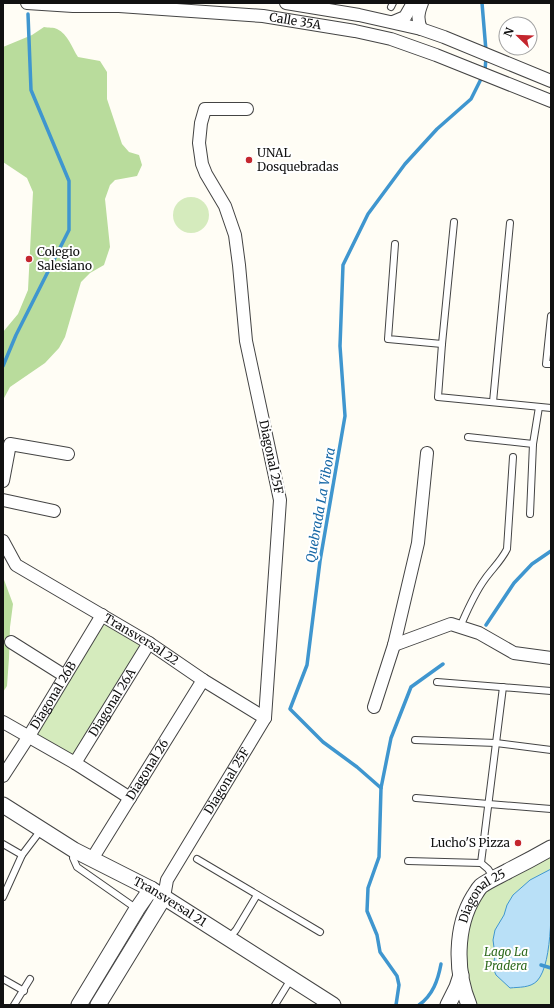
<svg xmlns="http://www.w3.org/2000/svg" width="554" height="1008" font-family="Merriweather,serif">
	<rect width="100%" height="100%" fill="#fffdf5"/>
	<g fill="#d5ebbd">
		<circle cx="191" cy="215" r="18"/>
		<polygon points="102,615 149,643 75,763 29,736"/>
		<polygon points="551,848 551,1005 469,1005 461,975 471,901"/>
	</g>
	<g fill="#b9dc9c">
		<path d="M44 27C48 28 54 27 57 29 68 34 72 48 78 57L100 61 107 72V99L122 144 129 152 139 155 142 165 137 176 115 180 110 185 105 199 110 247 104 265 90 273 81 282 65 337 59 348 45 363 10 387 3 400V332L18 314 28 290 33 192 27 178 3 162V47L32 35Z"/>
		<polygon points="3,577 13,604 10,627 9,658 7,686 3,692"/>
	</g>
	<path fill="#b9e0f7" stroke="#3f96cf" d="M551 869C551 895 554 963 537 981 530 988 519 987 510 988L496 975 493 968 495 955 493 940 495 930 504 915 507 905 513 895 530 880Z"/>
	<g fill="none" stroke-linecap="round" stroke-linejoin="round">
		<g stroke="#3f96cf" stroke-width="3.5">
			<polyline points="482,3 486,51"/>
			<polyline points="3,366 16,335 69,230 69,181 31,90 28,14"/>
			<polyline points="486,625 514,583 532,564 551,551"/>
			<polyline points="381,788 357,767 323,742 290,709 307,665 320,561 345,416 340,346 343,265 368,214 405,164 437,129 471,99 485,71 486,57"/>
			<polyline points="541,965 551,968"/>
			<polyline points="396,1005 399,985 397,976 380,952 377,935 367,911 368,888 379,857 381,788 391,738 411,687 443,664"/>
			<path d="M419 1005C433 995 438 980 441 964"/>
		</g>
		<g stroke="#444" stroke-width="8">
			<g id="service">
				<polyline points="391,7 393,3"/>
				<polyline points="454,222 442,344 438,397 551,408"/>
				<polyline points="395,244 388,339 442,344"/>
				<polyline points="551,316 546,364 551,364"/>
				<polyline points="493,402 510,223"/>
				<polyline points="468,437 533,444"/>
				<polyline points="530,514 533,444 539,407"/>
				<path d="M460 627C467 611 474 594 485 579 492 569 501 561 507 549L513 457"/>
				<polyline points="437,682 551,691"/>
				<polyline points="415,740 496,743 551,750"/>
				<polyline points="416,798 551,809"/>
				<polyline points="3,844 22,855"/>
				<polyline points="74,850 73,858 77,867 137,909"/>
				<polyline points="197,859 320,932"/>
				<polyline points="408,861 481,863"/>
				<polyline points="494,878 488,869 481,863 503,687"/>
				<polyline points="3,897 22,855 41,830"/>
				<polyline points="229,938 236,930 257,895"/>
				<polyline points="3,979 24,991"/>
				<polyline points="14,1005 30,979"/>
				<polyline points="275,1005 291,979"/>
			</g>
		</g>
		<g stroke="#444" stroke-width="14">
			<g id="minor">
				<path id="s1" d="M27 3 73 6H119L263 16 355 31 391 39 436 55 551 101"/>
				<polyline points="286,3 359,15 421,29 444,37 551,81"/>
				<polyline points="393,22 405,17 413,3"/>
				<path d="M421 29C417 19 418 13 422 3"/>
				<polyline points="3,481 10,444 68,454"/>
				<polyline points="3,500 54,511"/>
				<path id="s2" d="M3 541 16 565 149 643 203 680 265 718"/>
				<polyline points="11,642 65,676"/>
				<polyline points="394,645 451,624 479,633 514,653 551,658"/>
				<polyline points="374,707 394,645 418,543 427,453"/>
				<polyline points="3,722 75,763 130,798"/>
				<path id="s3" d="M75 763 149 643"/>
				<path id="s4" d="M3 776 29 736 102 615"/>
				<path id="s5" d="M92 859 203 680"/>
				<path id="s6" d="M164 897 167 880 265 718 280 500 246 341 239 265 235 235 225 206 206 174 202 164 199 143 201 123 205 109H247"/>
			</g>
		</g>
		<g stroke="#444" stroke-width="17">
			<g id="tertiary">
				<path id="s7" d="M3 805 74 850 151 889 333 1005"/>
				<polyline points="79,1005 137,909 151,889"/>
				<polyline points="98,1005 164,897"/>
				<polyline points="448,1005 457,987 461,975"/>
				<path id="s8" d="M469 1005C455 972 455 927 474 896 476 893 478 889 481 886 489 880 499 876 508 871 522 864 537 856 551 848"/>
			</g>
		</g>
		<use href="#service" stroke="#fff" stroke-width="6"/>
		<use href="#minor" stroke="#fff" stroke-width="12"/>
		<use href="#tertiary" stroke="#fff" stroke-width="15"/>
	</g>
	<g fill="#c4262e" stroke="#fff" stroke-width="1.5">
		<circle cx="249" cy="160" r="4"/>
		<circle cx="29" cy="259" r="4"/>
		<circle cx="518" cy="843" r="4"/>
	</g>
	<g text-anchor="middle" stroke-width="4" stroke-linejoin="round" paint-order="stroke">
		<g font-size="12" fill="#111" stroke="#fff">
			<text dy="4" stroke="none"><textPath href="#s1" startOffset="269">Calle 35A</textPath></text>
			<text transform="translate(271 457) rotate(78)" y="4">Diagonal 25F</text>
			<text dy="4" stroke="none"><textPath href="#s2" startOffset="173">Transversal 22</textPath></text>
			<text dy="4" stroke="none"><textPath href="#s4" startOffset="95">Diagonal 26B</textPath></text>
			<text dy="4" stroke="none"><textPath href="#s3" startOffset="71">Diagonal 26A</textPath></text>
			<text dy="4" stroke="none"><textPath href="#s5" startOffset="105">Diagonal 26</textPath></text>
			<text dy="4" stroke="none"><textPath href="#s6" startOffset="133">Diagonal 25F</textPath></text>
			<text dy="4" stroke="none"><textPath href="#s8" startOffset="118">Diagonal 25</textPath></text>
			<text dy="4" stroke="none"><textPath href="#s7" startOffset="193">Transversal 21</textPath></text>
		</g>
		<g font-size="12" fill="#111" stroke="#fff" text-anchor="start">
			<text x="257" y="157">UNAL<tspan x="257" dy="14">Dosquebradas</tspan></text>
			<text x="37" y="256">Colegio<tspan x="37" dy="14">Salesiano</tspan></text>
			<text x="510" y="847" text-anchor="end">Lucho'S Pizza</text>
		</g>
		<g font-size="12" font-style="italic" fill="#2f6b1f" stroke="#fff">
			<text x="506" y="956">Lago La<tspan x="506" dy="14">Pradera</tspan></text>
		</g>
		<g font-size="13" font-style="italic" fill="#1768a6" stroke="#fff">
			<text transform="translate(320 505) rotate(-80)" y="5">Quebrada La Vibora</text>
		</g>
	</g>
	<rect width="554" height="1008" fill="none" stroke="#111111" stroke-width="8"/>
	<g transform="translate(518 36) rotate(293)"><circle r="19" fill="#ffffff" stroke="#a0a0a0"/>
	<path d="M0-3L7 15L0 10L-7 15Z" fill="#c4262e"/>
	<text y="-6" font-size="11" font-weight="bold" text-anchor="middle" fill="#111111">N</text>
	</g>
</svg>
